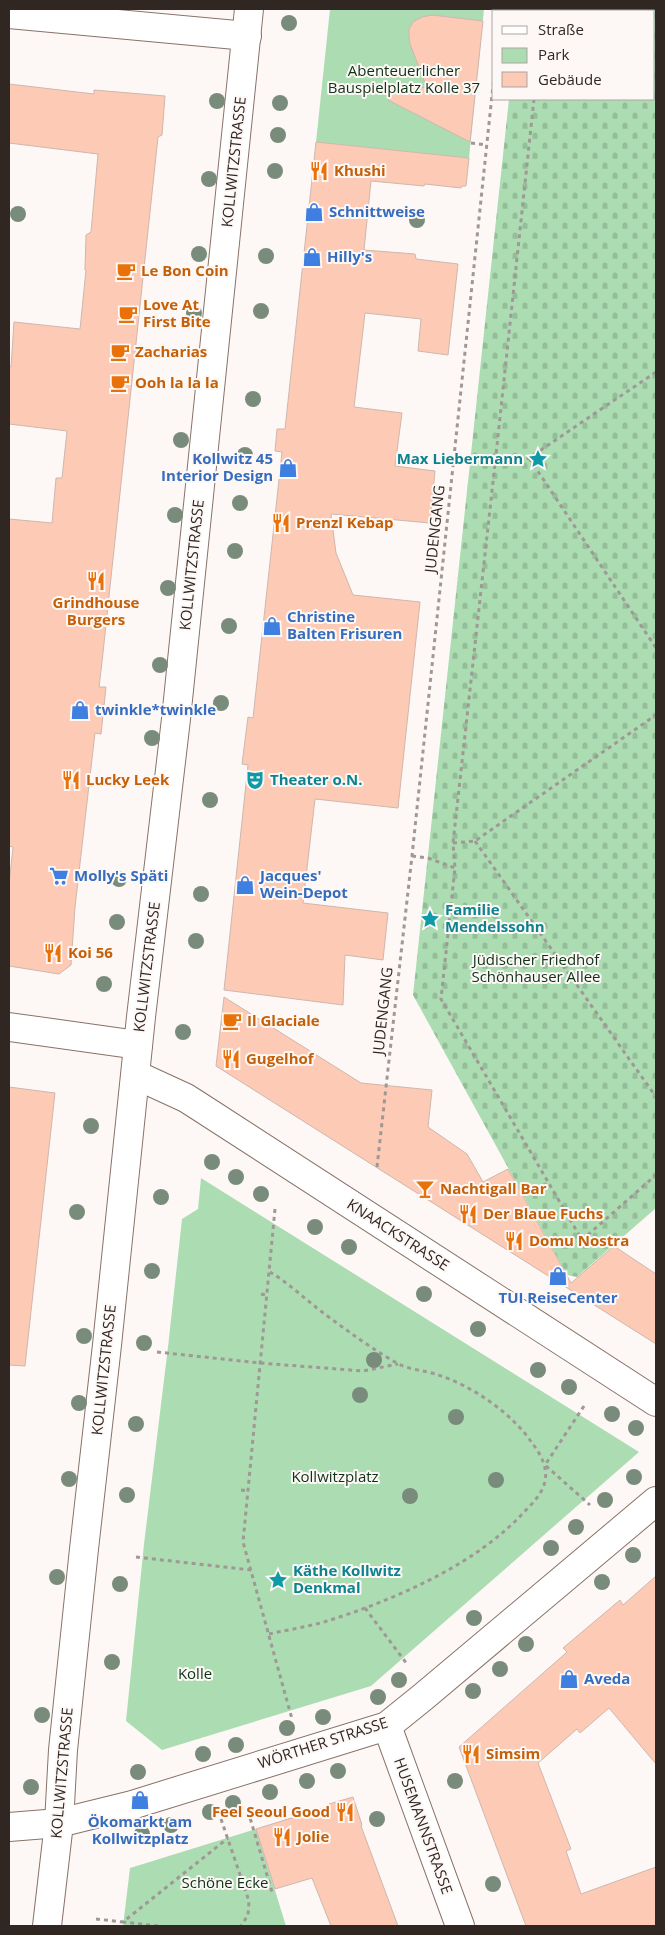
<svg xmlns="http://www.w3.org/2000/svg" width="665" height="1935" font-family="'Open Sans',sans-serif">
	<defs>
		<pattern id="cemetery-stones" width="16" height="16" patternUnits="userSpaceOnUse" patternTransform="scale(1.25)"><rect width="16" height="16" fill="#acddb2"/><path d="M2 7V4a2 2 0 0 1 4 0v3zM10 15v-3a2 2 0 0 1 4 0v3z" fill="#94be99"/></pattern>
	</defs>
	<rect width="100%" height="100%" fill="#fdf8f6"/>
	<polygon fill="url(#cemetery-stones)" points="518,9 656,9 656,1208 577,1277 567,1275 413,995 509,99 654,99 654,11 518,11"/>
	<g fill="#acddb2">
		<polygon points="330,9 484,9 469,158 316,142"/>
		<polygon points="201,1178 639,1452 371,1686 162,1750 126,1721 144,1544 168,1347 182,1219 198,1209"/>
		<polygon points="256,1829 286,1926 123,1926 130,1868"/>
	</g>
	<g fill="#fccab5" stroke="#cfb7ad">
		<polygon points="432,15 483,21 470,142 388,100 397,83 427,88 410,44 409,37 409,29 413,22 422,17"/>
		<polygon points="9,84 94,94 94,90 165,96 162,135 158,137 102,662 99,687 106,687 101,734 95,733 75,907 71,965 59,974 9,966 9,884 13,847 9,846 9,519 52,523 56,478 62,478 67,431 9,424 9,366 11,367 14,322 80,329 86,270 85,270 86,235 91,232 98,154 9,143"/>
		<polygon points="316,142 469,158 466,186 462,186 461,188 425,184 424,186 371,181 364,250 415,254 416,259 458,264 448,355 418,351 421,319 365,313 354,407 402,413 395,466 435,471 430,523 331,514 336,553 353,595 420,602 398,808 315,799 303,903 388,913 383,960 345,955 343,1005 224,990 248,765 242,764 248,717 253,718 282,452 275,451 277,429 285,429"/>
		<polygon points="224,997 361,1083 432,1090 428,1127 467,1154 483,1182 508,1169 571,1283 614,1246 656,1274 656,1344 216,1066"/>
		<polygon points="9,1087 55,1093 25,1366 9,1365"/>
		<polygon points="656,1576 656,1764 609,1708 580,1733 577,1729 538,1763 571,1849 566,1851 581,1894 656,1867 656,1926 526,1926 459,1747 567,1652 563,1648 620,1600 623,1605"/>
		<polygon points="353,1797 362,1825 361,1826 398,1926 331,1926 312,1878 275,1889 256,1829 330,1806 329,1804"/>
	</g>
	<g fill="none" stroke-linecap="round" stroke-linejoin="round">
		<g stroke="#887268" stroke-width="30">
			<g id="minor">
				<polyline points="9,14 247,36"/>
				<polyline points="9,1027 138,1045"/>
				<polyline points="136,1075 186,1098 197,1105 656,1402"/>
				<polyline points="387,1726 460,1926"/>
				<polyline points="9,1827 59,1823 132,1805 387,1726 423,1697 656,1501"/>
				<polyline points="47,1926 59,1823 63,1750 84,1549 107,1345 141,1017 176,719 249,9"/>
			</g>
		</g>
		<g stroke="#9f9895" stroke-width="3" stroke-dasharray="4 4" stroke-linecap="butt">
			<polyline points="500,11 501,9"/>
			<polyline points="544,11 544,9"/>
			<polyline points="644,11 648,9"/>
			<polyline points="534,99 495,464 453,843 455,868 441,999 582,1240 656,1175"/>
			<polyline points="471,143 487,145"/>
			<polyline points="529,458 656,648"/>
			<polyline points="495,464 529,458 656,372"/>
			<polyline points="475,841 656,1097"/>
			<polyline points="453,843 475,841 656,715"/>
			<polyline points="412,856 428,858 455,868"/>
			<polyline points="377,1167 412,856 494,76"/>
			<polyline points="275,1209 243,1542 292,1719"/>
			<polyline points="261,1294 267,1295"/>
			<polyline points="157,1352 260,1363 363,1371 398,1364"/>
			<polyline points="584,1406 545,1465 590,1505"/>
			<polyline points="241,1490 249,1491"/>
			<polyline points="136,1557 251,1570"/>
			<polyline points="365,1608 407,1664"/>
			<path d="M269 1634C287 1630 306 1627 324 1622 392 1601 476 1565 524 1512 532 1504 543 1493 545 1481 548 1467 540 1453 532 1443 513 1414 471 1385 438 1375 425 1370 407 1370 395 1362 371 1348 349 1332 326 1315 307 1301 290 1284 270 1272"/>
			<polyline points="248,1811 272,1892"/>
			<polyline points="221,1819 249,1901 248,1915 241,1926"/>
			<polyline points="96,1919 123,1922"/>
			<polyline points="158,1926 123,1922 228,1838"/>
		</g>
		<use href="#minor" stroke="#fff" stroke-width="28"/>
	</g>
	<g fill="#798b7b">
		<circle cx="289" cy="23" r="8"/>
		<circle cx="217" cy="101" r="8"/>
		<circle cx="280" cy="103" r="8"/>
		<circle cx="278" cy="135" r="8"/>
		<circle cx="275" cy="171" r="8"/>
		<circle cx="209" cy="179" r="8"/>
		<circle cx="18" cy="214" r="8"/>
		<circle cx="417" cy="220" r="8"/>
		<circle cx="199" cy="254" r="8"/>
		<circle cx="266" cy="256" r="8"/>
		<circle cx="261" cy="311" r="8"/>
		<circle cx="194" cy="313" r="8"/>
		<circle cx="253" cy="399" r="8"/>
		<circle cx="181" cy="440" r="8"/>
		<circle cx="245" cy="455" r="8"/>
		<circle cx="240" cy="503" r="8"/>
		<circle cx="175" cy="515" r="8"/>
		<circle cx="235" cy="551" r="8"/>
		<circle cx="168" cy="588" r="8"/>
		<circle cx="229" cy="626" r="8"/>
		<circle cx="160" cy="665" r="8"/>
		<circle cx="221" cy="703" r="8"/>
		<circle cx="152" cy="738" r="8"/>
		<circle cx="210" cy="800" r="8"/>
		<circle cx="119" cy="879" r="8"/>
		<circle cx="201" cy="894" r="8"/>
		<circle cx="117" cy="922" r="8"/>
		<circle cx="196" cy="941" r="8"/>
		<circle cx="104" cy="984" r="8"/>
		<circle cx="183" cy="1032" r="8"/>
		<circle cx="91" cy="1126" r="8"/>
		<circle cx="212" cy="1162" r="8"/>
		<circle cx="236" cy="1177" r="8"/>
		<circle cx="261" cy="1194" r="8"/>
		<circle cx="161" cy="1197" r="8"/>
		<circle cx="77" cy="1212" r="8"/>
		<circle cx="315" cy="1227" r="8"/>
		<circle cx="349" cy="1247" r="8"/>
		<circle cx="152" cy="1271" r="8"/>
		<circle cx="424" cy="1294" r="8"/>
		<circle cx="478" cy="1329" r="8"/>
		<circle cx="84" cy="1336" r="8"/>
		<circle cx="144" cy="1343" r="8"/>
		<circle cx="374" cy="1360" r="8"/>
		<circle cx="538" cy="1370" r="8"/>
		<circle cx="569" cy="1387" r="8"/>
		<circle cx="360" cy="1395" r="8"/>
		<circle cx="79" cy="1403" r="8"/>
		<circle cx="612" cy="1414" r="8"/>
		<circle cx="456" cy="1417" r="8"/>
		<circle cx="136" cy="1424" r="8"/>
		<circle cx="636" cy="1428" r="8"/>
		<circle cx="634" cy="1477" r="8"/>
		<circle cx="69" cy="1479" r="8"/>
		<circle cx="496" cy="1480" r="8"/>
		<circle cx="127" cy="1495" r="8"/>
		<circle cx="410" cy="1496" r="8"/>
		<circle cx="605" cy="1500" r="8"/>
		<circle cx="576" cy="1527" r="8"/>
		<circle cx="551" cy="1548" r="8"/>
		<circle cx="633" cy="1555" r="8"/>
		<circle cx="57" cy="1577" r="8"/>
		<circle cx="602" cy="1582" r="8"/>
		<circle cx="120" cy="1584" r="8"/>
		<circle cx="474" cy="1618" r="8"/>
		<circle cx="526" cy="1644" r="8"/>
		<circle cx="112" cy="1662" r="8"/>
		<circle cx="500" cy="1669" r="8"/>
		<circle cx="399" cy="1680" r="8"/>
		<circle cx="473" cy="1691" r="8"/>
		<circle cx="378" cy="1697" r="8"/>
		<circle cx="42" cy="1715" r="8"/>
		<circle cx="323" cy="1717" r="8"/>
		<circle cx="287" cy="1728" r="8"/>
		<circle cx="236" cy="1745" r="8"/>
		<circle cx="203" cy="1754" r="8"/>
		<circle cx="338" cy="1771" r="8"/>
		<circle cx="138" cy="1772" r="8"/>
		<circle cx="307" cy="1781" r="8"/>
		<circle cx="455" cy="1781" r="8"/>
		<circle cx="31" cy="1787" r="8"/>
		<circle cx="270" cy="1792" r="8"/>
		<circle cx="233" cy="1803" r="8"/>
		<circle cx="210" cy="1812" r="8"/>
		<circle cx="377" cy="1819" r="8"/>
		<circle cx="171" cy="1825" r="8"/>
		<circle cx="142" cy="1834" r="8"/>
		<circle cx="493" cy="1884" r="8"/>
	</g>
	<defs>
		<g id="restaurant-bare" transform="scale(1.5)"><path d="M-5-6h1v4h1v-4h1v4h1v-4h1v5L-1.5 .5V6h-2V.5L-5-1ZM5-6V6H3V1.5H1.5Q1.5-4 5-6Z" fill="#e8710a" stroke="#fdf8f6" stroke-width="2.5" paint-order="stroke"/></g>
		<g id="shop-bare" transform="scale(1.5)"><path d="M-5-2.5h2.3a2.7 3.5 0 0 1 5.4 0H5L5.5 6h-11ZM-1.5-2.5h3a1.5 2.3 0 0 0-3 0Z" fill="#3f7fe0" stroke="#fdf8f6" stroke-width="2.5" paint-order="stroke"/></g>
		<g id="cafe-bare" transform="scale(1.5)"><path d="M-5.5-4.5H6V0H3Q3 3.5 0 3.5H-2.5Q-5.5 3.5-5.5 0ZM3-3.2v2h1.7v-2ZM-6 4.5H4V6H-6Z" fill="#e8710a" stroke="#fdf8f6" stroke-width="2.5" paint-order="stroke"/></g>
		<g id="sight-bare" transform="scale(1.5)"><path d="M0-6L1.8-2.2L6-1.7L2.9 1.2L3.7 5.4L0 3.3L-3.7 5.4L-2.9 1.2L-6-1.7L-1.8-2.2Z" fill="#0f9aa8" stroke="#fdf8f6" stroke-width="2.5" paint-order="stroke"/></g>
		<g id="theatre-bare" transform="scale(1.5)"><path d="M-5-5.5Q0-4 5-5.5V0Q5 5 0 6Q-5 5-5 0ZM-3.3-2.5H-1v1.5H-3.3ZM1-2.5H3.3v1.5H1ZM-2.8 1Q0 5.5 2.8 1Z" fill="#0f9aa8" stroke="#fdf8f6" stroke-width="2.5" paint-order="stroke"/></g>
		<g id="supermarket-bare" transform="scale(1.5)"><path d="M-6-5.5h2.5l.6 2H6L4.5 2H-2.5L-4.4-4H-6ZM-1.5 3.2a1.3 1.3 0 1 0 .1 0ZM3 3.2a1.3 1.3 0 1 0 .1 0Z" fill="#3f7fe0" stroke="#fdf8f6" stroke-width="2.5" paint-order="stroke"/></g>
		<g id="bar-bare" transform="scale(1.5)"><path d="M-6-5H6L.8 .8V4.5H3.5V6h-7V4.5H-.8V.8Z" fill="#e8710a" stroke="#fdf8f6" stroke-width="2.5" paint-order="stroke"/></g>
	</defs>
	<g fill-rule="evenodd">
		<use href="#restaurant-bare" x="319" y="171"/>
		<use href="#shop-bare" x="314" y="212"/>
		<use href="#shop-bare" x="312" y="257"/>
		<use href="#cafe-bare" x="126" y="271"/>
		<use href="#cafe-bare" x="128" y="314"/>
		<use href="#cafe-bare" x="120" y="352"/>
		<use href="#cafe-bare" x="120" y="383"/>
		<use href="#sight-bare" x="538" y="459"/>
		<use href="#shop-bare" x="288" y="468"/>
		<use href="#restaurant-bare" x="281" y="523"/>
		<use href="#restaurant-bare" x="96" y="581"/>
		<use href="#shop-bare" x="272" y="626"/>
		<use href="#shop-bare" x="80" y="710"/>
		<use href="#restaurant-bare" x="71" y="780"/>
		<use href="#theatre-bare" x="255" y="780"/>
		<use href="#supermarket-bare" x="59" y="876"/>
		<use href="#shop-bare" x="245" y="885"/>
		<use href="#sight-bare" x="430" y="919"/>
		<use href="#restaurant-bare" x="53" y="953"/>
		<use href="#cafe-bare" x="232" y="1021"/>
		<use href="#restaurant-bare" x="231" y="1059"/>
		<use href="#bar-bare" x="425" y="1189"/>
		<use href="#restaurant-bare" x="468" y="1214"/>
		<use href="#restaurant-bare" x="514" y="1241"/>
		<use href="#shop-bare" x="558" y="1276"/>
		<use href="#sight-bare" x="278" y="1580"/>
		<use href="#shop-bare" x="569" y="1679"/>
		<use href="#restaurant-bare" x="471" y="1754"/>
		<use href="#shop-bare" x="140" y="1800"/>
		<use href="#restaurant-bare" x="345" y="1812"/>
		<use href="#restaurant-bare" x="282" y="1837"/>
	</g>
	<g text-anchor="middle" stroke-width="4" stroke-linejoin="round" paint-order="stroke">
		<g font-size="15" fill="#0d3216" stroke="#fdf8f6">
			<text x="404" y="76">Abenteuerlicher<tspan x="404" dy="17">Bauspielplatz Kolle 37</tspan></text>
			<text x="536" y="965">Jüdischer Friedhof<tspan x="536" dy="17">Schönhauser Allee</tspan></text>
			<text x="335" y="1482">Kollwitzplatz</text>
			<text x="195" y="1679">Kolle</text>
			<text x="225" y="1888">Schöne Ecke</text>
		</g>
		<g font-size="15" fill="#302723" stroke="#fdf8f6">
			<text transform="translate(234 162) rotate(-84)" y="5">KOLLWITZSTRASSE</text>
			<text transform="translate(435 529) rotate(-84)" y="5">JUDENGANG</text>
			<text transform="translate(192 565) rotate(-84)" y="5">KOLLWITZSTRASSE</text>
			<text transform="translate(147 967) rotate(-83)" y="5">KOLLWITZSTRASSE</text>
			<text transform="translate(383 1011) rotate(-84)" y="5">JUDENGANG</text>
			<text transform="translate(398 1235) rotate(33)" y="5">KNAACKSTRASSE</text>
			<text transform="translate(104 1370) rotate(-84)" y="5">KOLLWITZSTRASSE</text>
			<text transform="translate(323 1743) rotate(-18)" y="5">WÖRTHER STRASSE</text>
			<text transform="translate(62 1773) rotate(-85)" y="5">KOLLWITZSTRASSE</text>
			<text transform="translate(423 1826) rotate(70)" y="5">HUSEMANNSTRASSE</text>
		</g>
		<g font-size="15" font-weight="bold" fill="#c56008" stroke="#fdf8f6" text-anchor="start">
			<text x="334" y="176">Khushi</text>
			<text x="141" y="276">Le Bon Coin</text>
			<text x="143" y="310">Love At<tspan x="143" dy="17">First Bite</tspan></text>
			<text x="135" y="357">Zacharias</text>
			<text x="135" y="388">Ooh la la la</text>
			<text x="296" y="528">Prenzl Kebap</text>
			<text x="96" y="608" text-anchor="middle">Grindhouse<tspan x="96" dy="17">Burgers</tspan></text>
			<text x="86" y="785">Lucky Leek</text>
			<text x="68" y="958">Koi 56</text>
			<text x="247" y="1026">Il Glaciale</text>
			<text x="246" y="1064">Gugelhof</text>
			<text x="440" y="1194">Nachtigall Bar</text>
			<text x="483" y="1219">Der Blaue Fuchs</text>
			<text x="529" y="1246">Domu Nostra</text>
			<text x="486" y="1759">Simsim</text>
			<text x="330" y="1817" text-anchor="end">Feel Seoul Good</text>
			<text x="297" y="1842">Jolie</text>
		</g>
		<g font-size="15" font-weight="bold" fill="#366cbe" stroke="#fdf8f6" text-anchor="start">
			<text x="329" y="217">Schnittweise</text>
			<text x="327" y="262">Hilly's</text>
			<text x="273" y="464" text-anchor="end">Kollwitz 45<tspan x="273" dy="17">Interior Design</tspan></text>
			<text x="287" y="622">Christine<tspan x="287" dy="17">Balten Frisuren</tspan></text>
			<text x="95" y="715">twinkle*twinkle</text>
			<text x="74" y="881">Molly's Späti</text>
			<text x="260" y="881">Jacques'<tspan x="260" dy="17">Wein-Depot</tspan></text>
			<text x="558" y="1303" text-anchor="middle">TUI ReiseCenter</text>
			<text x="584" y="1684">Aveda</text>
			<text x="140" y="1827" text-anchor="middle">Ökomarkt am<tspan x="140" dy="17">Kollwitzplatz</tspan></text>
		</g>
		<g font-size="15" font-weight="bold" fill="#0d838f" stroke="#fdf8f6" text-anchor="start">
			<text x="523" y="464" text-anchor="end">Max Liebermann</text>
			<text x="270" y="785">Theater o.N.</text>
			<text x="445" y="915">Familie<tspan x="445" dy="17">Mendelssohn</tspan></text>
			<text x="293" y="1576">Käthe Kollwitz<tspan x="293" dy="17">Denkmal</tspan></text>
		</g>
	</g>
	<rect width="665" height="1935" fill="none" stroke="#302723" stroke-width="20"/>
	<rect x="492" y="10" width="162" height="90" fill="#fdf8f6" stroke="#aba4a2"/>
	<rect x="502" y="26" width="25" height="8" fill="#ffffff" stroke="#aba4a2"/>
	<text x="538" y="35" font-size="15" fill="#302723">Straße</text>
	<rect x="502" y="48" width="25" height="15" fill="#acddb2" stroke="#aba4a2"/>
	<text x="538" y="60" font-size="15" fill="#302723">Park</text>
	<rect x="502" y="72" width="25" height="15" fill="#fccab5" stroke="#aba4a2"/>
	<text x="538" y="85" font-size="15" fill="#302723">Gebäude</text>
</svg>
